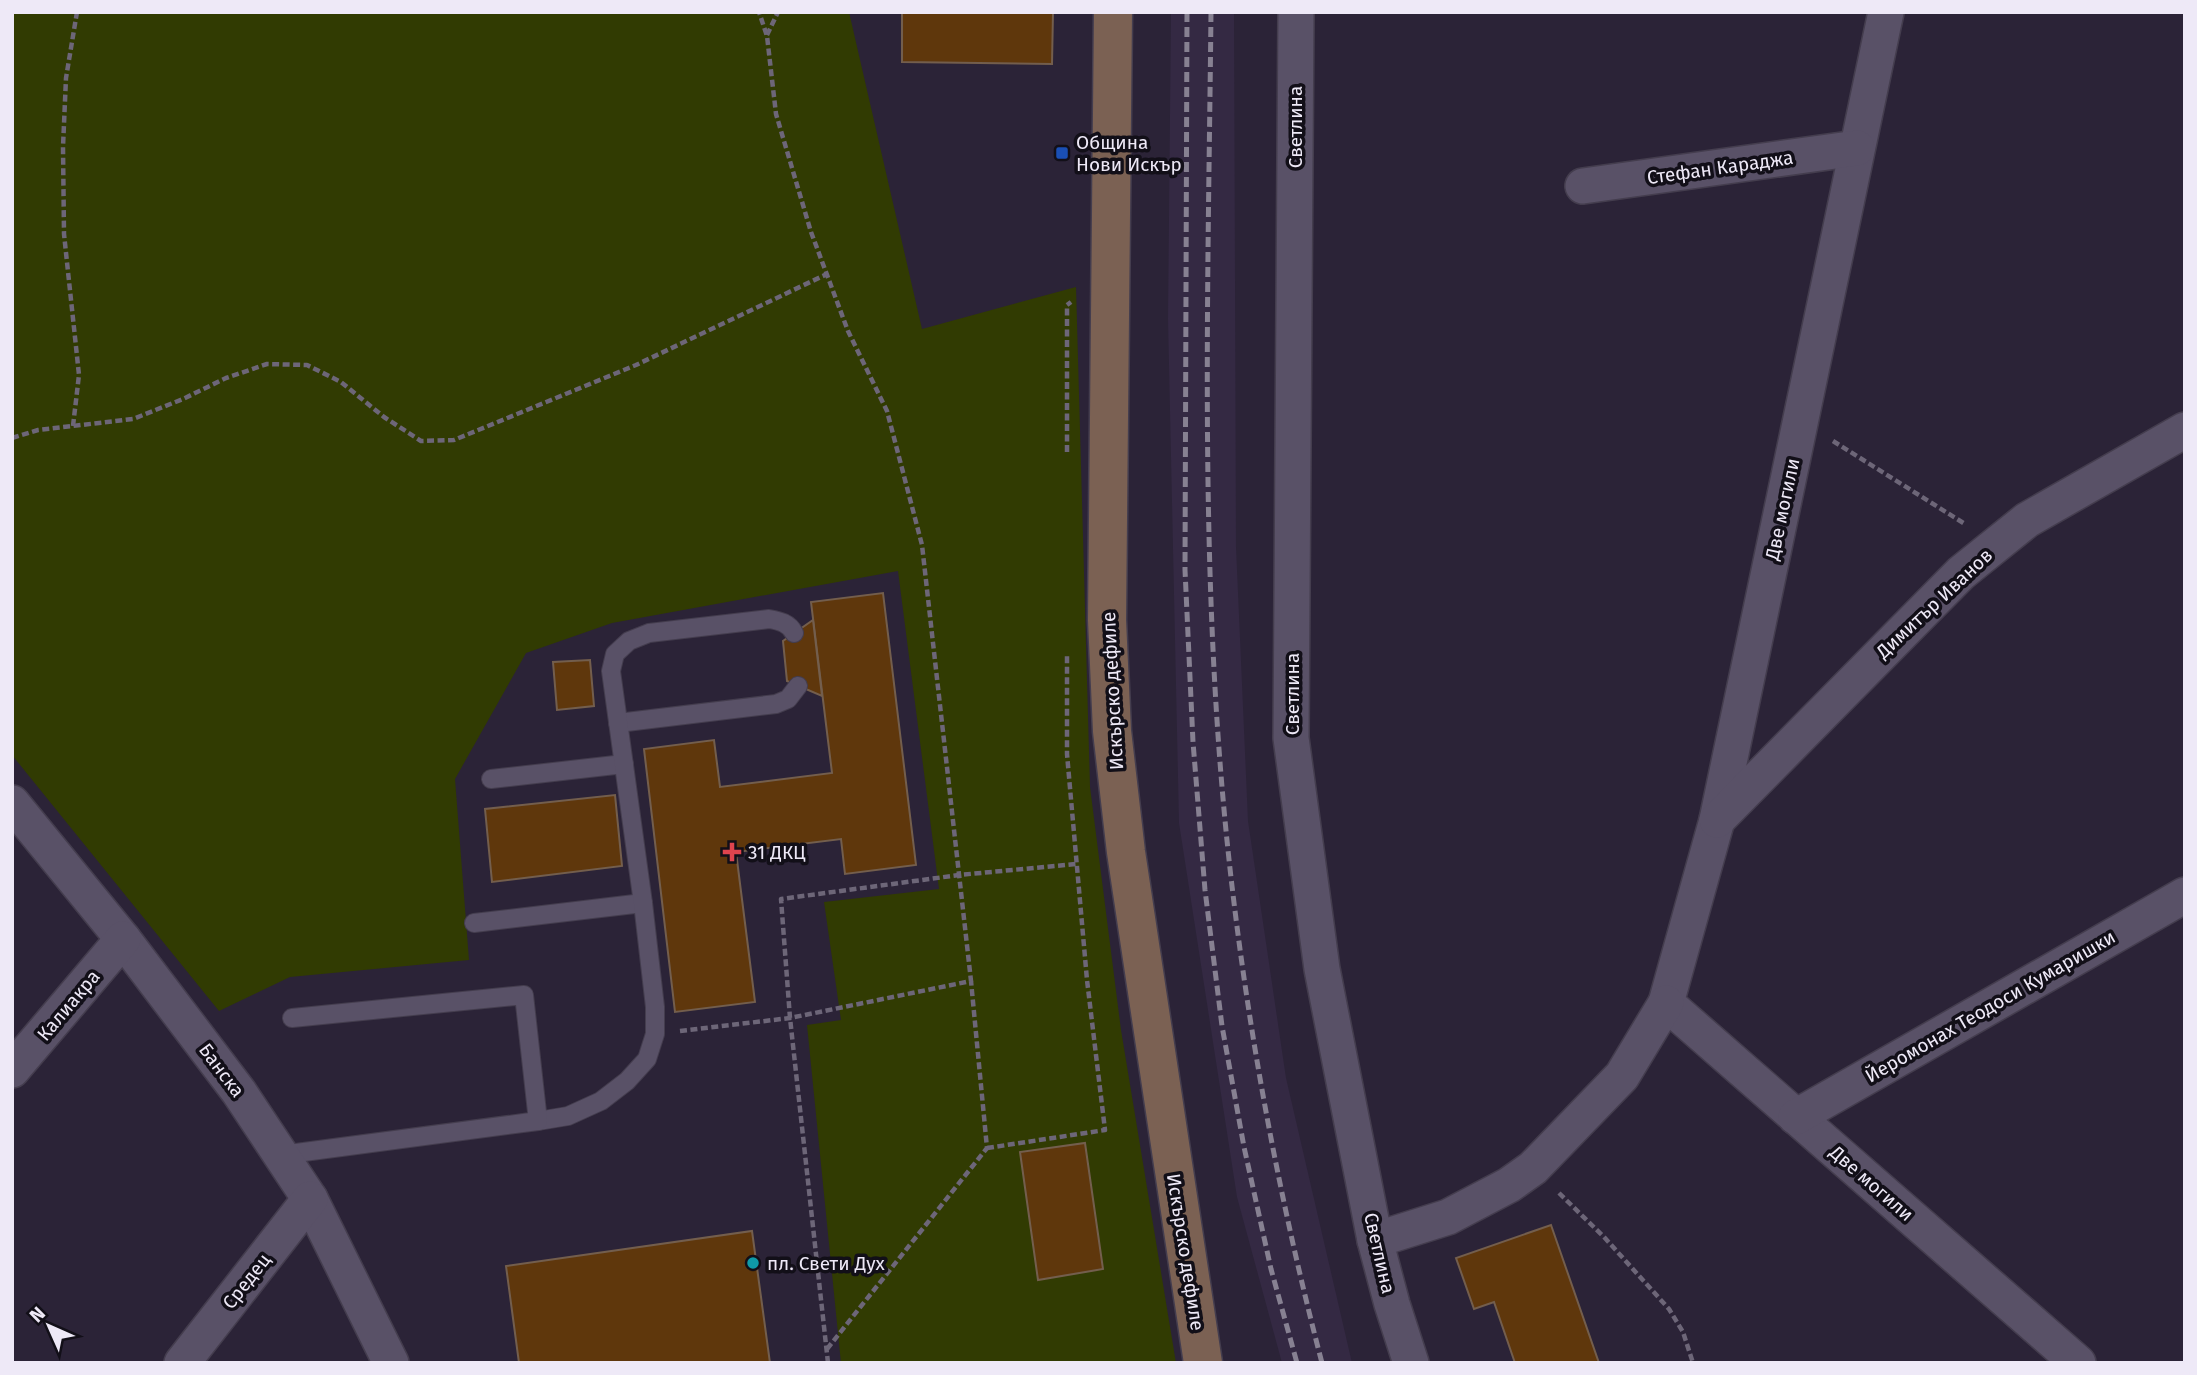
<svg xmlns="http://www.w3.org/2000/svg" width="2197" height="1375" font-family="'Fira Sans',sans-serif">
	<rect width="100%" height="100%" fill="#2b2337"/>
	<polygon fill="#342943" points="1171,12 1234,12 1236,547 1248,821 1286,1078 1352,1363 1282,1363 1237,1197 1179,823 1168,319"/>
	<polygon fill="#313b02" points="12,12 849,12 922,329 1076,287 1090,787 1121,1030 1176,1363 841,1363 807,1025 841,1020 824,902 939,889 898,571 612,623 526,653 455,779 469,960 290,977 219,1011 12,755"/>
	<g fill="#5f370c" stroke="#735e4d" stroke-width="2">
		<polygon points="902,12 1053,12 1052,64 902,62"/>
		<polygon points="883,593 916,865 845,874 841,839 736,852 755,1002 675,1012 644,749 714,740 720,787 832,773 811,602"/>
		<polygon points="813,620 822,696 787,681 783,641"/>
		<polygon points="590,660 594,706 557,710 553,662"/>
		<polygon points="615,795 622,866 492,882 485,809"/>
		<polygon points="1085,1143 1103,1269 1038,1280 1020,1152"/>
		<polygon points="1551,1225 1599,1363 1515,1363 1494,1302 1474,1309 1456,1258"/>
		<polygon points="752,1231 770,1363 519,1363 506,1266"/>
	</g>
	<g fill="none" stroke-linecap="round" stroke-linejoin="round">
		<g stroke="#443d4e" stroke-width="20">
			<g id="lane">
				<polyline points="618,723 776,704 788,699 798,686"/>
				<polyline points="491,779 624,764"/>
				<polyline points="474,923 643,903"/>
				<path d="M538 1121 568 1116 601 1101 627 1081 647 1059 655 1034V1007L643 903 611 671 615 654 629 641 649 633 769 619C780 621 789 623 794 633"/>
				<polyline points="281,1155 538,1121 524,995 292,1018"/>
			</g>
		</g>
		<g stroke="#443d4e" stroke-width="38">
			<g id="street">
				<polyline points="1296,12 1291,738 1322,969 1375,1240 1392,1304 1411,1363"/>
				<polyline points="1886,12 1717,820 1666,1003 2078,1363"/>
				<polyline points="1583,186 1857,148"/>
				<polyline points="12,803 123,939 239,1092 310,1199 391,1363"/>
				<polyline points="1717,820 1961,573 2027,520 2185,430"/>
				<polyline points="12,1070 123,939"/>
				<polyline points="1796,1117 2185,895"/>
				<polyline points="1375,1240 1448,1217 1509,1185 1533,1168 1622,1076 1666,1003"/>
				<polyline points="182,1363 310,1199"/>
			</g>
		</g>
		<g stroke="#443d4e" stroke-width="41">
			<polyline id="secondary" points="1113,12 1107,620 1112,731 1126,852 1203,1363"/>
		</g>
		<g stroke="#6d6678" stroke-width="4.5" stroke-dasharray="7 3.5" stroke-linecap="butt">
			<polyline points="767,35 778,12"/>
			<polyline points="73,426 79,375 64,234 63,147 66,78 77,12"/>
			<polyline points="12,438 38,430 133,419 183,399 226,378 267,364 307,365 341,382 384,417 421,441 454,440 636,365 827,274"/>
			<polyline points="1833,441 1965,524"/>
			<polyline points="1067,452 1067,305 1071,302"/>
			<polyline points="680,1031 790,1018 971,981 922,545 887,411 848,331 811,232 776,114 767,36 759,12"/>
			<polyline points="987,1148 1105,1130 1087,980 1067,754 1067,654"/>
			<polyline points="1559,1193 1604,1237 1669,1309 1683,1332 1693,1363"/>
			<polyline points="827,1349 987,1148 971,981"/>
			<polyline points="828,1363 790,1018 781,899 959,875 1076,864"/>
		</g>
		<use href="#lane" stroke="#595167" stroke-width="18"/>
		<use href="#street" stroke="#595167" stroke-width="35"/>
		<use href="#secondary" stroke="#7b6153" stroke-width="38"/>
		<g stroke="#878192" stroke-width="5" stroke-dasharray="10 5" stroke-linecap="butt">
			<polyline points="1187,12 1185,570 1193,742 1205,890 1222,1026 1244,1147 1271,1269 1297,1363"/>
			<path d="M1211 12C1208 303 1198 597 1232 886 1251 1048 1281 1206 1322 1363"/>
		</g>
	</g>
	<rect fill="#1a4fb4" stroke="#120f18" stroke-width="2.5" x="1055" y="146" width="14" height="14" rx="3.5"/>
	<path fill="#e0444e" stroke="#120f18" stroke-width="2.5" d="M728.5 841.5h7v7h7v7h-7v7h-7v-7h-7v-7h7z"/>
	<circle fill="#0f9aa8" stroke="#120f18" stroke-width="2.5" cx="753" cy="1263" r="7"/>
	<g text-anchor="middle" stroke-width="7" stroke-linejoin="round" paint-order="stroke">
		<g font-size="19" fill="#eee9f7" stroke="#120f18">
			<text transform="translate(1295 127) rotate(-90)" y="7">Светлина</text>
			<text transform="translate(1720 167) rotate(-8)" y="7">Стефан Караджа</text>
			<text transform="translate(1782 509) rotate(-78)" y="7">Две могили</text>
			<text transform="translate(1934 603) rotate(-43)" y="7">Димитър Иванов</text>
			<text transform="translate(1112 691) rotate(-93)" y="7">Искърско дефиле</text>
			<text transform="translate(1292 694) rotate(-90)" y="7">Светлина</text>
			<text transform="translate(68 1005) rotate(-50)" y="7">Калиакра</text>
			<text transform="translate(1990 1006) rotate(-30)" y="7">Йеромонах Теодоси Кумаришки</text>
			<text transform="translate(222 1070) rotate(53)" y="7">Банска</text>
			<text transform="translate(1872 1183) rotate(41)" y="7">Две могили</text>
			<text transform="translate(1186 1252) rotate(81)" y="7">Искърско дефиле</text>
			<text transform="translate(1380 1253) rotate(77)" y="7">Светлина</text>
			<text transform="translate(246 1281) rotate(-52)" y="7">Средец</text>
		</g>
		<g font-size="19" fill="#eee9f7" stroke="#120f18" text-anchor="start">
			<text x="1076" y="149">Община<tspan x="1076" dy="22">Нови Искър</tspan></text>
			<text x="748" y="859">31 ДКЦ</text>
			<text x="767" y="1270">пл. Свети Дух</text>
		</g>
	</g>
	<rect width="2197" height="1375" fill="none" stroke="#eee9f7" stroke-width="28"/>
	<g transform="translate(49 1326) rotate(315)" stroke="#120f18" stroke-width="5" paint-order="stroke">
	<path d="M0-5L12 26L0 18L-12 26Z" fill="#eee9f7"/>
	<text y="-10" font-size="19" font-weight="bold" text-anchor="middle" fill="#eee9f7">N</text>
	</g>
</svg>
